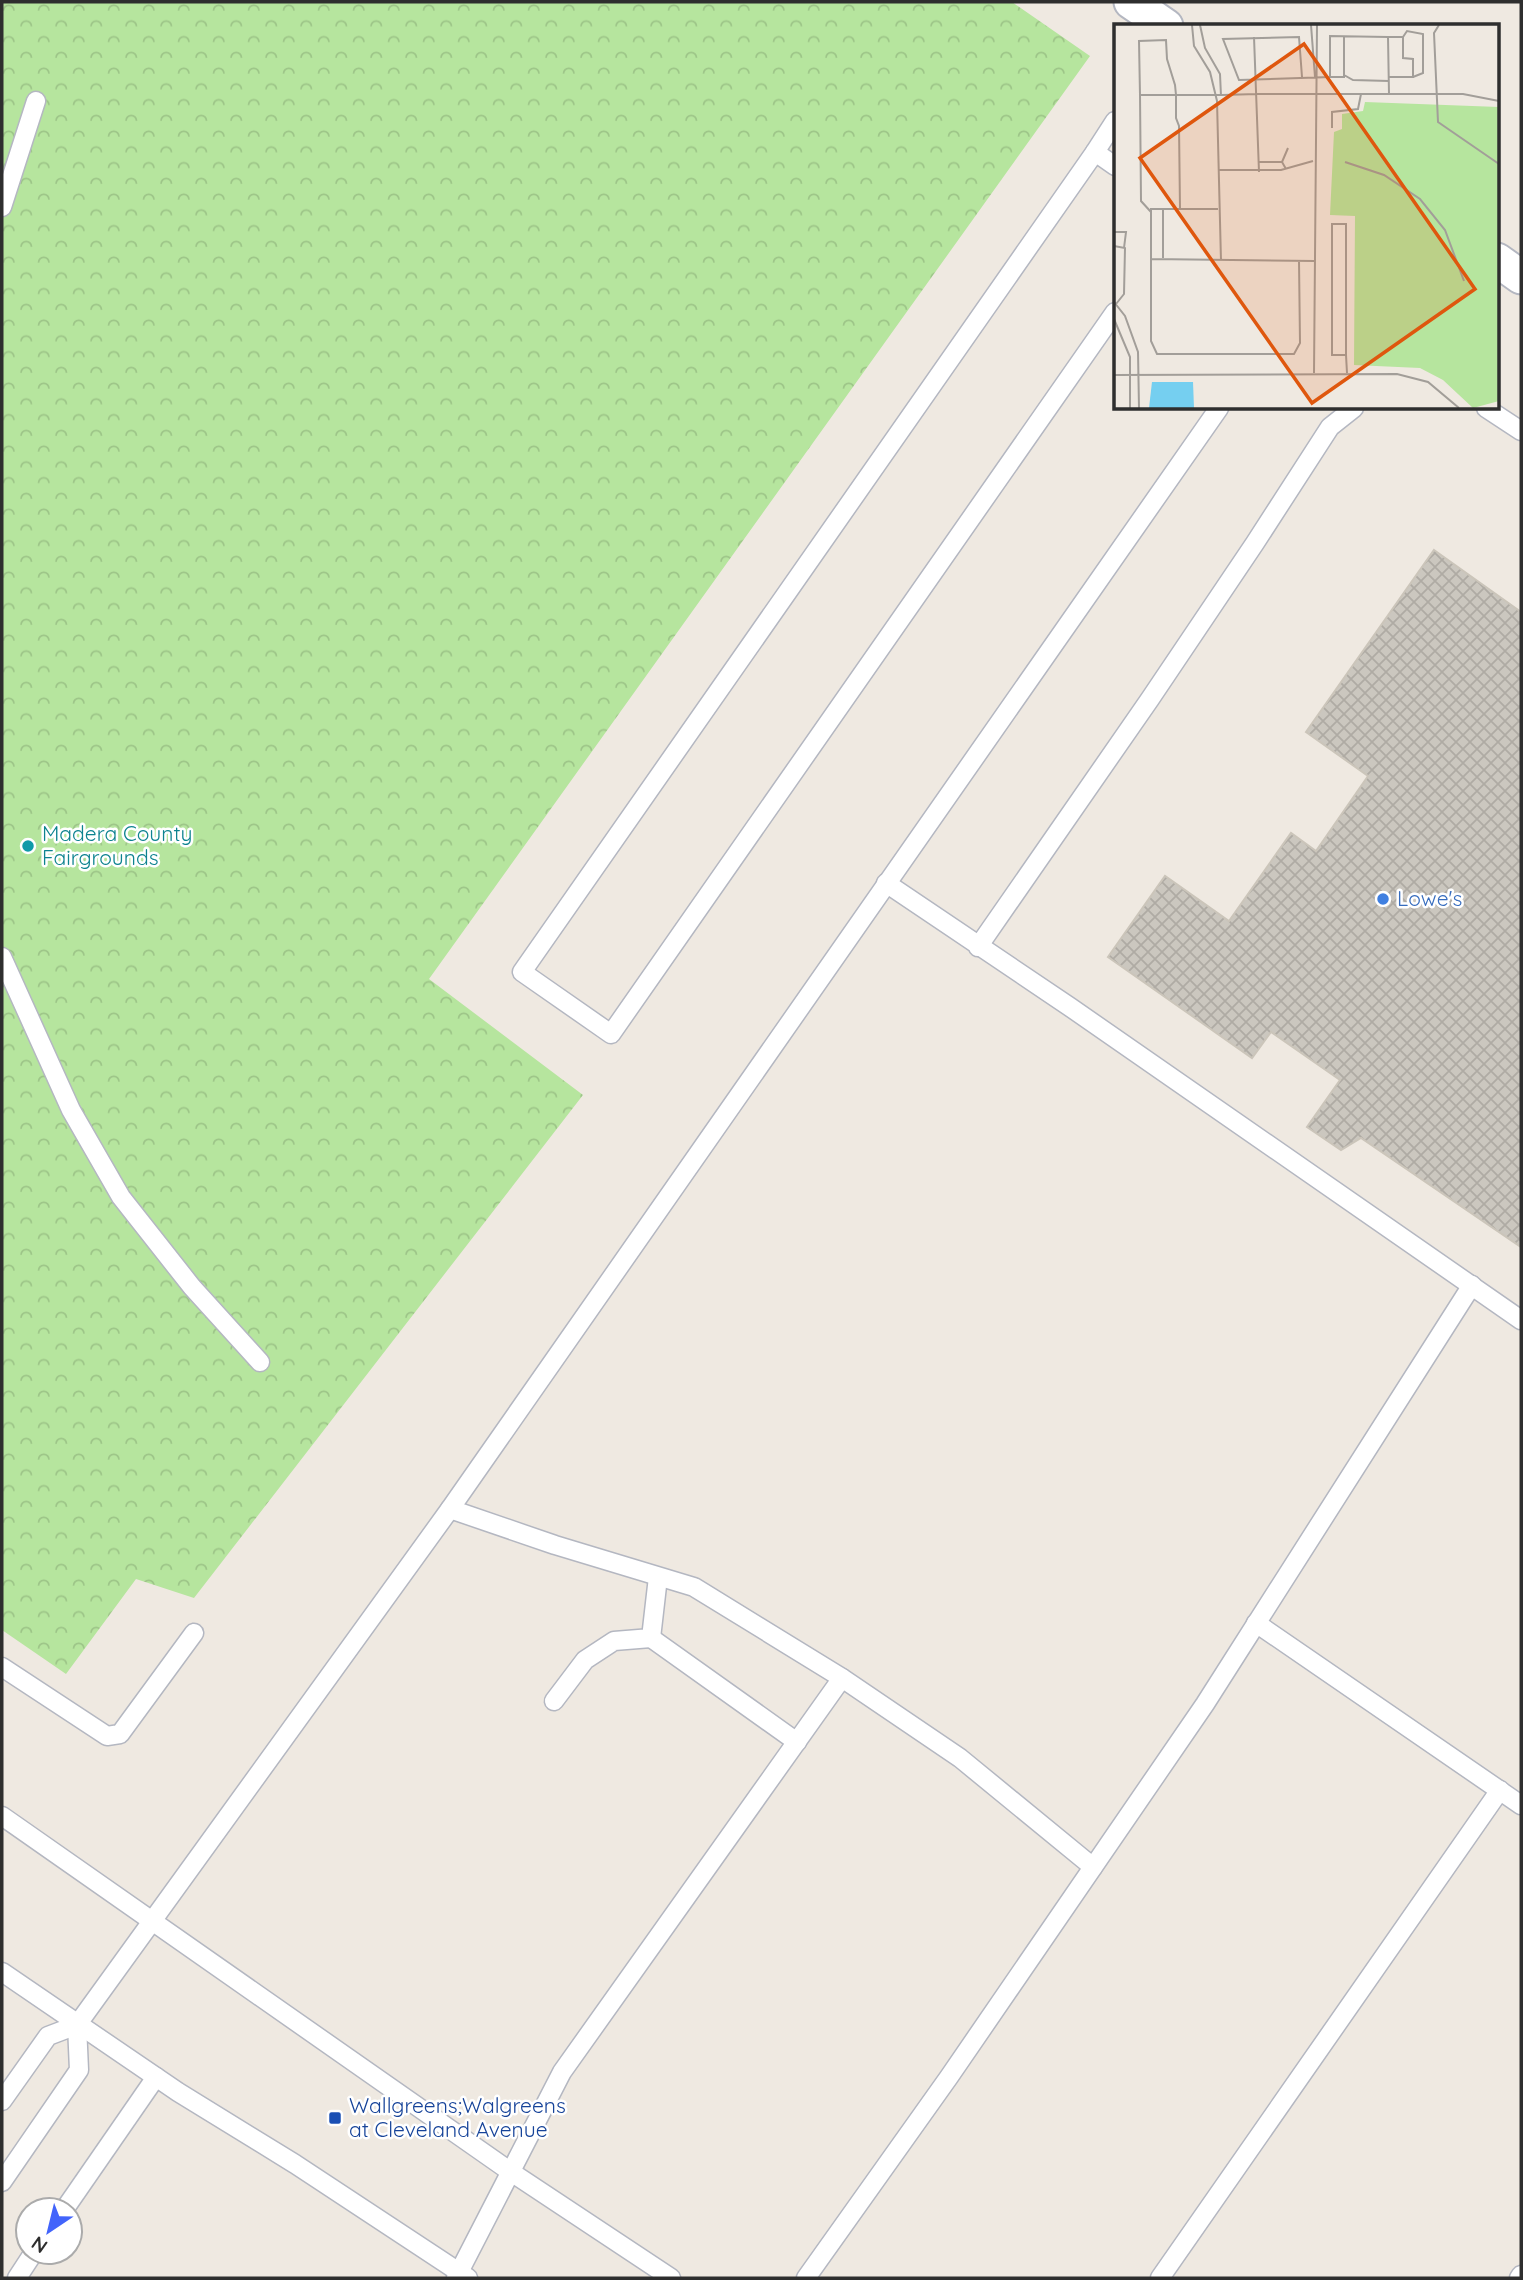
<svg xmlns="http://www.w3.org/2000/svg" width="1523" height="2280" font-family="Quicksand,sans-serif">
	<defs>
		<pattern id="forest-crowns" width="20" height="18" patternUnits="userSpaceOnUse" patternTransform="scale(1.75)"><rect width="20" height="18" fill="#b6e59e"/><path d="M2 6a3 3 0 1 1 6 0M12 15a3 3 0 1 1 6 0" fill="none" stroke="#9dc588"/></pattern>
		<pattern id="building-cross-hatch" width="8" height="8" patternUnits="userSpaceOnUse" patternTransform="scale(1.75)"><rect width="8" height="8" fill="#cbc7bf"/><path d="M0 0l8 8M0 8l8-8" fill="none" stroke="#afaba4"/></pattern>
	</defs>
	<rect width="100%" height="100%" fill="#efe9e1"/>
	<polygon fill="url(#forest-crowns)" points="2,2 1012,2 1090,56 429,979 583,1095 194,1598 136,1579 66,1674 2,1630"/>
	<polygon fill="url(#building-cross-hatch)" stroke="#cbc5ba" stroke-width="2" points="1434,550 1521,612 1521,1247 1361,1138 1341,1150 1307,1127 1340,1080 1271,1032 1252,1058 1108,957 1165,876 1229,921 1291,833 1316,851 1368,776 1306,732"/>
	<g fill="none" stroke-linecap="round" stroke-linejoin="round">
		<g stroke="#b4b7c1" stroke-width="21">
			<g id="lane">
				<polyline points="1115,121 1095,152 1115,166"/>
				<polyline points="1095,152 522,972 611,1034 1115,312"/>
				<polyline points="2,207 36,101"/>
				<polyline points="1486,408 1521,431"/>
				<polyline points="886,883 1070,1007 1521,1320"/>
				<polyline points="978,947 1150,699 1255,543 1330,427 1354,408"/>
				<polyline points="2,957 71,1110 121,1197 192,1287 260,1362"/>
				<polyline points="450,1509 555,1545 694,1587 842,1678 960,1758 1093,1867"/>
				<polyline points="1256,1623 1521,1805"/>
				<polyline points="651,1638 797,1742"/>
				<polyline points="2,1667 107,1736 120,1734 194,1633"/>
				<polyline points="554,1701 585,1660 614,1641 651,1638 658,1577"/>
				<polyline points="2,1816 511,2172 671,2278"/>
				<polyline points="2,1972 178,2092 295,2164 468,2278"/>
				<polyline points="2,2101 48,2036 77,2025 450,1509 1219,408"/>
				<polyline points="2,2182 79,2070 77,2025"/>
				<polyline points="64,2210 156,2077"/>
				<polyline points="17,2278 34,2252"/>
				<polyline points="456,2278 562,2072 842,1678"/>
				<polyline points="806,2278 949,2077 1205,1704 1472,1285"/>
				<polyline points="1160,2278 1500,1790"/>
				<polyline points="1519,2278 1521,2275"/>
			</g>
		</g>
		<g stroke="#b4b7c1" stroke-width="37">
			<g id="street">
				<polyline points="1131,2 1166,26"/>
				<polyline points="1497,260 1521,277"/>
			</g>
		</g>
		<use href="#lane" stroke="#fff" stroke-width="18"/>
		<use href="#street" stroke="#fff" stroke-width="33"/>
	</g>
	<circle fill="#0f9aa8" stroke="#fff" stroke-width="2.5" cx="28" cy="846" r="7"/>
	<circle fill="#3f7fe0" stroke="#fff" stroke-width="2.5" cx="1383" cy="899" r="7"/>
	<rect fill="#1a4fb4" stroke="#fff" stroke-width="2.5" x="328" y="2111" width="14" height="14" rx="3.5"/>
	<g text-anchor="middle" stroke-width="5" stroke-linejoin="round" paint-order="stroke">
		<g font-size="21" fill="#0d838f" stroke="#fff" text-anchor="start">
			<text x="42" y="841">Madera County<tspan x="42" dy="24">Fairgrounds</tspan></text>
		</g>
		<g font-size="21" fill="#366cbe" stroke="#fff" text-anchor="start">
			<text x="1397" y="906">Lowe's</text>
		</g>
		<g font-size="21" fill="#164399" stroke="#fff" text-anchor="start">
			<text x="349" y="2113">Wallgreens;Walgreens<tspan x="349" dy="24">at Cleveland Avenue</tspan></text>
		</g>
	</g>
	<g transform="translate(1114 24)">
		<rect width="385" height="385" fill="#efe9e1"/>
		<path d="M251 78 385 83V377L359 384 329 356 306 344 240 341 241 192 216 191 220 108 228 105V90L249 87Z" fill="#b6e59e"/>
		<path d="M38 358H79L80 384H35Z" fill="#75cff0"/>
		<path fill="none" stroke="#a29e99" stroke-width="2" d="M78 1 80 22 96 48 103 77 107 237M86 1 91 24 106 50 107 72M197 1 201 53M325 1 320 9 324 98 385 140M140 13 145 148M289 13 293 7 309 10V49L299 53M230 51 239 56 275 57M188 53 185 13 109 15 125 56 216 53V12L274 13M216 53H230V12M275 53H299V35L289 34V13H274L275 70M26 71 27 177 37 188M218 104V88L244 85 247 70M145 138H168M231 138 270 151 306 175 331 206 350 257M172 145 168 138 174 124M104 146H167L199 137M49 185V234M66 185 65 102 62 94V71L61 61 53 35 52 16 25 17 26 71H108L143 70H349L385 77M104 185H37V317L43 330H180L186 319 185 237M0 208H12L10 224M0 222 11 224 10 270 2 280M37 235 200 237M0 278 11 292 24 328 25 384M0 295 16 333V384M232 331V200H218V331H232L233 349M200 349 203 1M0 351 283 350 314 358 345 384"/>
		<path fill="#df570e" fill-opacity="0.15" stroke="#df570e" stroke-width="3.5" d="M190 20 361 265 198 379 26 134Z"/>
		<rect width="385" height="385" fill="none" stroke="#2e2e2e" stroke-width="3.5"/>
	</g>
	<rect width="1523" height="2280" fill="none" stroke="#2e2e2e" stroke-width="7"/>
	<g transform="translate(49 2231) rotate(215)"><circle r="33" fill="#ffffff" stroke="#ababab" stroke-width="2"/>
	<path d="M0-5L12 26L0 18L-12 26Z" fill="#4264fb"/>
	<text y="-10" font-size="19" font-weight="bold" text-anchor="middle" fill="#2e2e2e">N</text>
	</g>
</svg>
